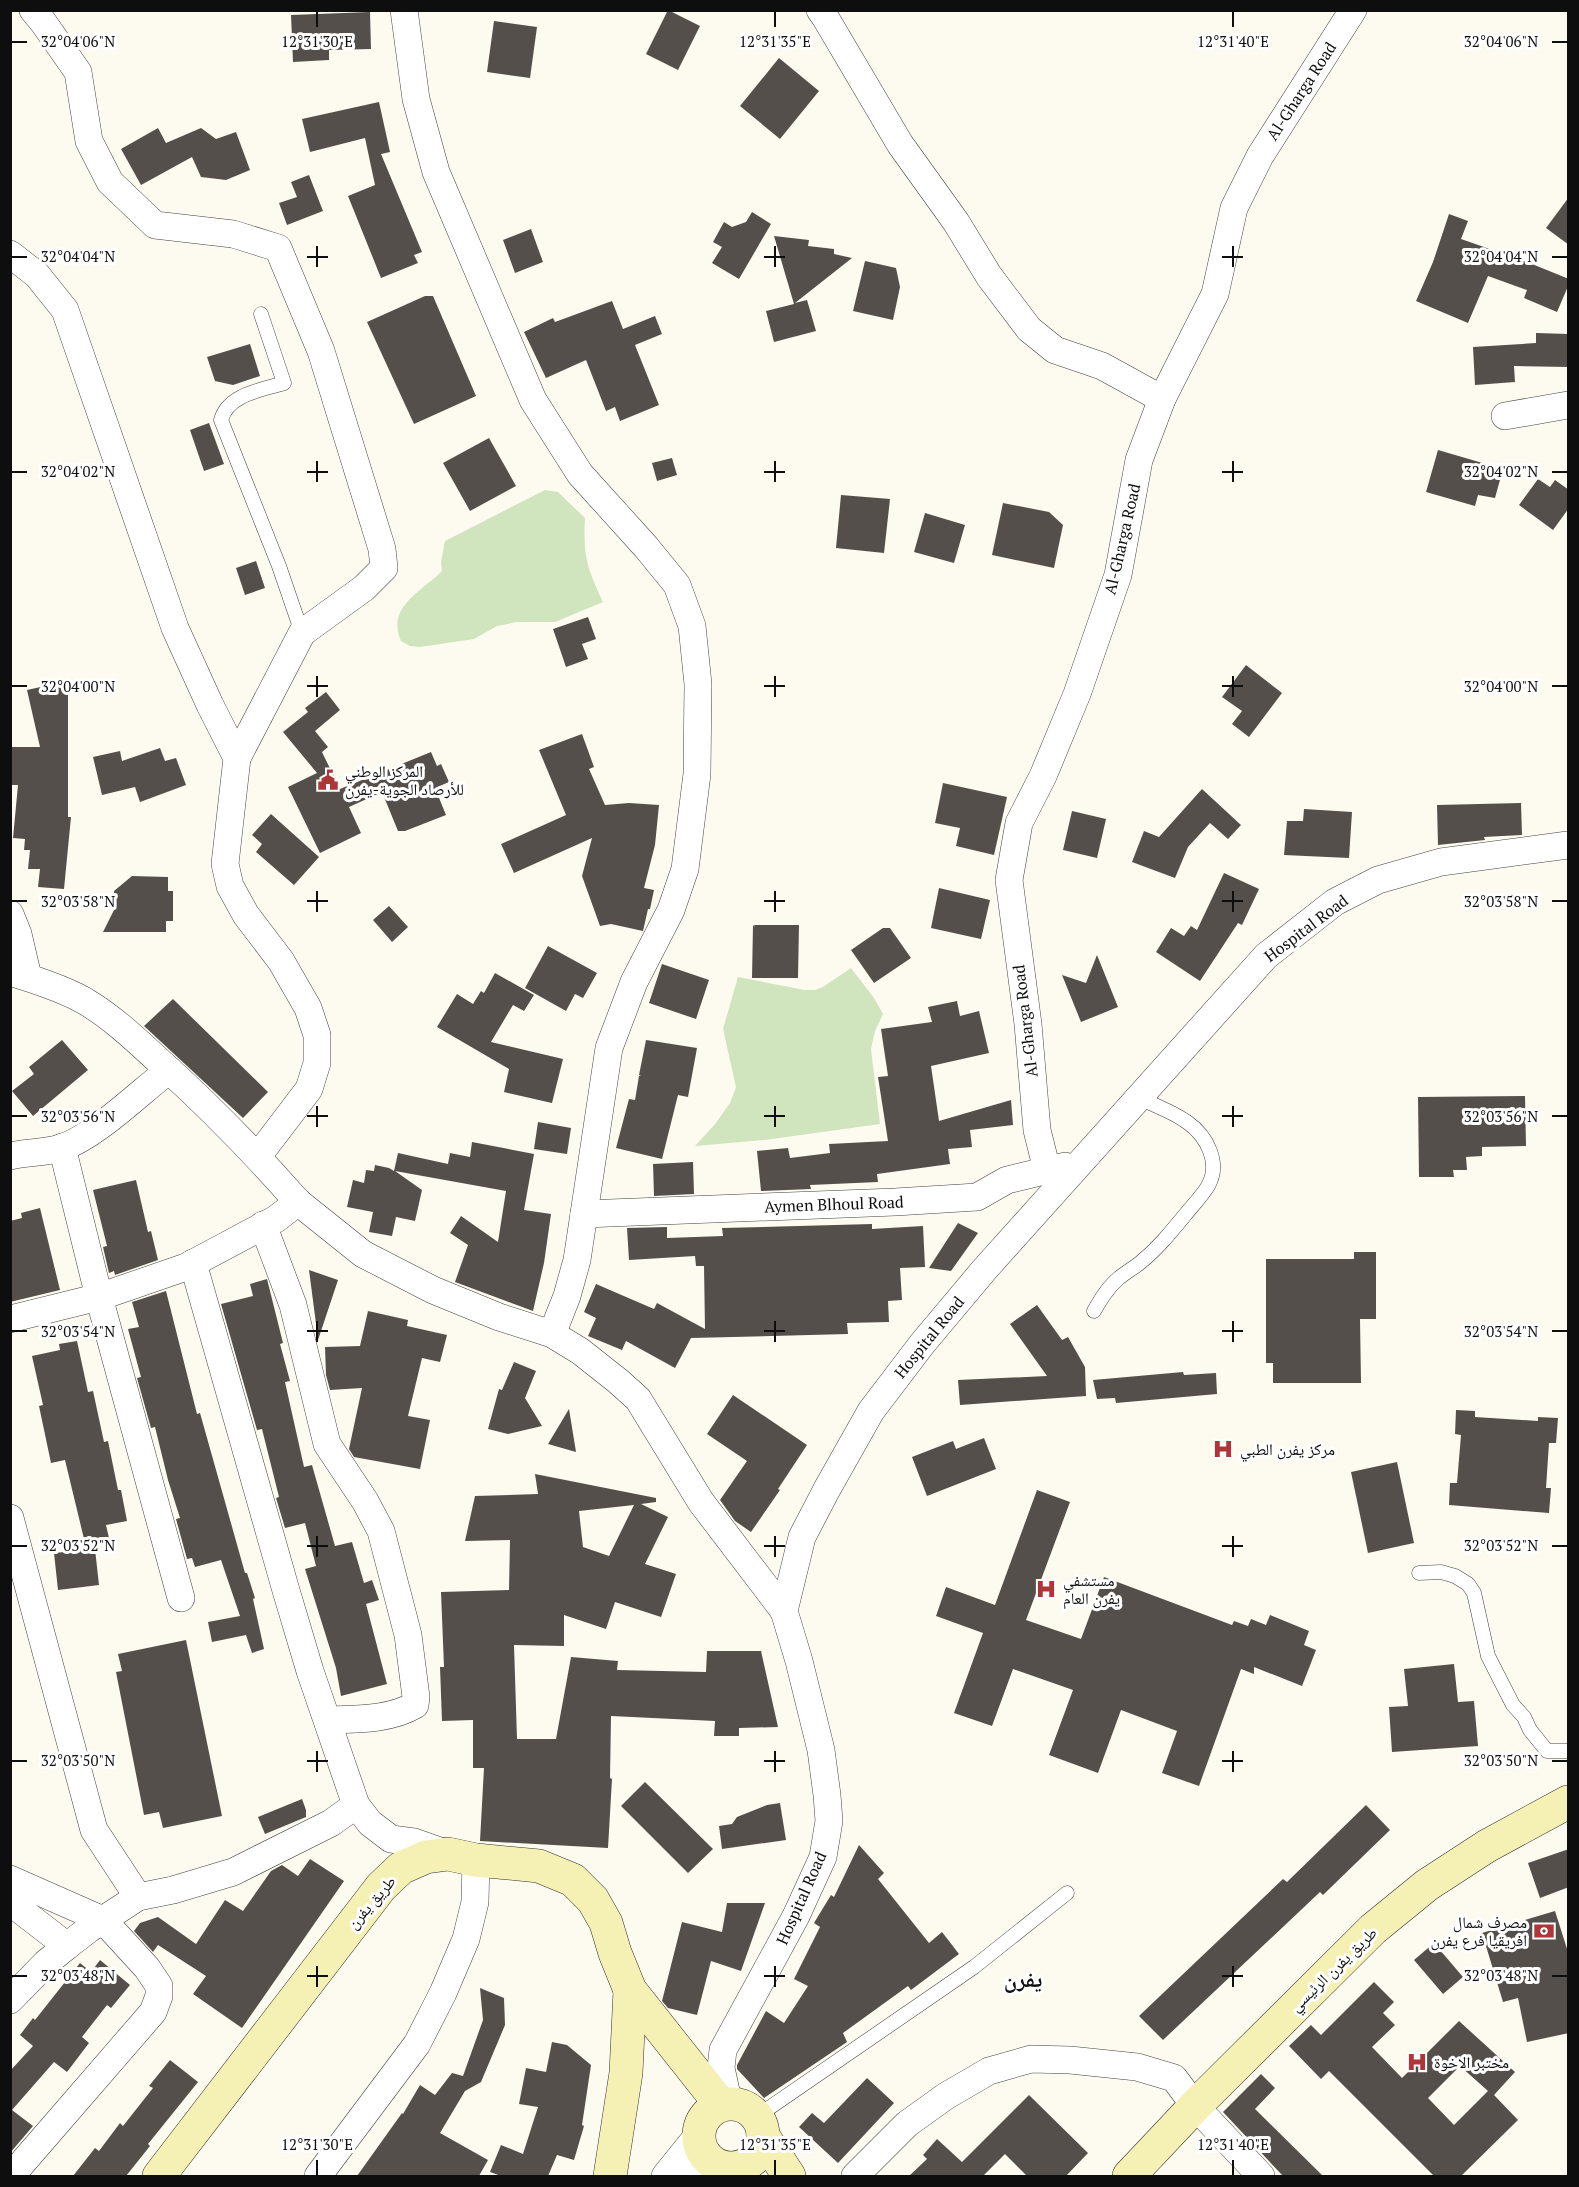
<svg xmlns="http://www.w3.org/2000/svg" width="1579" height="2187" font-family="'PT Serif','Noto Naskh Arabic',serif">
	<rect width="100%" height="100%" fill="#fdfbf0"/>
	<g fill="#d0e4be">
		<path d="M545 490 558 492 585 518C583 557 587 567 603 602L555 622H517L497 626 474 639 420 647 410 646 401 641C386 607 421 592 442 571L441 562 445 541Z"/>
		<polygon points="851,968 874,998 883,1014 875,1031 871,1049 880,1124 765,1140 695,1146 715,1124 730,1103 736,1087 723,1029 738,977 805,990 815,990 823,987"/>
	</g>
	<g fill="#554f4b" fill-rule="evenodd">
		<polygon points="668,10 700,26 678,70 646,54"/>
		<polygon points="370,12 371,49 329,50 329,60 293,62 291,15"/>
		<polygon points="494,21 537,27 530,78 487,72"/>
		<polygon points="779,58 819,91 780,139 740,106"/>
		<polygon points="379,102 390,152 381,154 422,252 414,255 418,263 381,278 348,196 375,185 365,138 310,152 302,119"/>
		<polygon points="158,128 166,143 201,128 216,139 236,132 250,170 226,180 201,177 192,157 141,185 121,149"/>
		<polygon points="309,175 323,211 287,225 279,203 297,197 291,182"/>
		<polygon points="1569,197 1569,245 1546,228"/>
		<polygon points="752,212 771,224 739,279 712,263 722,247 713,242 724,222 732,227 746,222"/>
		<polygon points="1449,214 1468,221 1461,239 1527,262 1569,279 1569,284 1557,312 1524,298 1527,290 1488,276 1468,323 1416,301 1433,262"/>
		<polygon points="531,229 543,262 515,273 503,240"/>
		<polygon points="774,236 809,240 808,246 834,249 834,254 852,258 795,303 807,300 816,331 774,342 766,311 794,304"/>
		<polygon points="865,261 896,268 900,287 893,320 853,311"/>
		<polygon points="425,296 433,296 476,396 414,424 367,322"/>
		<polygon points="612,301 623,329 655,316 662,334 635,345 659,405 620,421 615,407 606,411 586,360 546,378 524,332 553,318 555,322"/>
		<polygon points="1536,333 1569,334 1569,367 1514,366 1515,382 1475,385 1473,347 1536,343"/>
		<polygon points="250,344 260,376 233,385 215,381 207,357"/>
		<polygon points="209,423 224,464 204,471 190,430"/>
		<polygon points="489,438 516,486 470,511 443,463"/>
		<polygon points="1438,450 1503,469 1495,498 1478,495 1475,506 1426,492"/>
		<polygon points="672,458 677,475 657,481 652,463"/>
		<polygon points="1538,479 1550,487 1555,480 1569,490 1569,508 1553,530 1519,505"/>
		<polygon points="841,495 890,499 884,553 836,548"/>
		<polygon points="1003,503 1049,512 1063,525 1054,568 992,555"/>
		<polygon points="925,513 965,525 954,563 914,552"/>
		<polygon points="256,561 265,588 245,595 236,568"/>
		<polygon points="588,617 596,639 582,644 588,659 566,667 553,629"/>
		<polygon points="1246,665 1282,693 1249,737 1232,724 1242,711 1222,697"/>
		<polygon points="68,681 68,817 71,817 64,889 38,887 40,869 28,869 30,850 24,850 25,839 13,838 18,785 10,785 10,747 40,747 27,690"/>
		<polygon points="326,692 340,710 315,731 328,747 322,752 340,789 431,752 437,766 441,764 449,782 435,788 446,815 405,831 398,831 382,792 349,807 361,833 320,853 288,787 317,773 283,732 308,712 305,708"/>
		<polygon points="582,734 594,767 589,769 605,805 629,803 659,805 655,845 644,888 654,890 650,909 648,909 643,931 611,924 600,926 582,876 592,838 514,873 501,844 566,815 539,750"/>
		<polygon points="160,748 165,761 176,758 186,785 140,802 135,787 102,795 93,757 120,751 122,761"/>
		<polygon points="943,783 1007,797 994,855 956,846 960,828 935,823"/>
		<polygon points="1202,789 1241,825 1228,839 1210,823 1188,847 1175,878 1132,862 1144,831 1159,837"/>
		<polygon points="1521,803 1522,835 1484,837 1485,840 1438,845 1437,805"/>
		<polygon points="1304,809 1352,812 1349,858 1284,855 1287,821 1303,821"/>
		<polygon points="1072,811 1106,819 1097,858 1063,850"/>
		<polygon points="271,814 319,857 294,885 256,852 262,844 252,835"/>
		<polygon points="1224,873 1259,889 1242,925 1238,923 1200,981 1156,952 1171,928 1184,936 1191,926 1197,930"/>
		<polygon points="132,876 168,877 168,891 173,891 173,921 166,921 166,932 103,932 115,908 114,891"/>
		<polygon points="939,888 990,900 981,939 931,928"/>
		<polygon points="389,906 408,927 392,942 373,920"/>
		<polygon points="753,925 755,927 754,925 799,925 798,978 752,978"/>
		<polygon points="883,928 890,928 911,958 874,983 851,950"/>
		<polygon points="548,946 597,973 583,998 575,994 566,1011 525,988"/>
		<polygon points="1097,955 1118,1007 1081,1022 1062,975 1086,983"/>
		<polygon points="662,964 709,980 696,1019 649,1003"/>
		<polygon points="495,973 534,995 524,1011 513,1005 491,1042 563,1059 552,1103 504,1092 509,1069 437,1027 457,994 473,1004 481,991 484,993"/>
		<polygon points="173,999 268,1092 243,1118 144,1026"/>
		<polygon points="957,1001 960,1016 979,1011 989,1053 931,1066 939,1121 1011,1100 1013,1125 970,1130 972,1147 948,1149 950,1164 877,1174 878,1182 810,1185 811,1189 761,1191 757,1151 788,1148 790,1158 830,1153 829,1144 888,1141 878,1077 888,1076 881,1029 932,1022 928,1007"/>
		<polygon points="62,1040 88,1070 33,1116 12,1091 34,1074 29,1067"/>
		<polygon points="646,1040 697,1048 688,1097 678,1095 662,1159 616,1148 629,1099 635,1100 639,1076 641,1076 639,1075"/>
		<polygon points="1525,1096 1526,1146 1482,1147 1482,1156 1466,1157 1467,1170 1453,1170 1454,1177 1419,1177 1418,1097"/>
		<polygon points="538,1122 571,1128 567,1154 534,1149"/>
		<polygon points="472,1142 534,1154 524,1210 551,1214 544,1263 533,1311 455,1282 468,1245 450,1233 461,1216 498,1242 506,1191 395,1171 422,1190 415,1221 396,1217 392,1236 369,1232 373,1212 347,1207 353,1180 364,1183 366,1170 374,1171 375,1165 389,1168 394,1171 398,1153 448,1164 450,1153 470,1157"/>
		<polygon points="693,1162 694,1194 654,1196 653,1164"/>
		<polygon points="136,1180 148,1232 151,1231 158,1260 115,1275 114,1271 109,1273 103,1247 107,1246 93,1190"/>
		<polygon points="40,1208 60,1290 10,1302 10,1221 22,1218 21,1213"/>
		<polygon points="958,1223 978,1233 951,1271 929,1268"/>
		<polygon points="872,1224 872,1229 923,1226 925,1267 900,1268 902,1300 888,1301 889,1322 847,1323 848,1334 691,1338 675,1368 626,1341 622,1350 588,1336 596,1318 584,1312 596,1284 654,1309 657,1303 705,1329 704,1266 696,1266 695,1256 629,1260 627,1228 667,1227 667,1238 723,1236 722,1228"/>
		<polygon points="1354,1252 1376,1252 1376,1319 1360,1319 1361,1383 1273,1383 1273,1363 1266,1363 1266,1259 1354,1259"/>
		<polygon points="309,1270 338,1280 318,1340 318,1339"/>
		<polygon points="267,1279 283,1343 280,1344 290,1381 285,1382 304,1467 312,1465 335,1546 352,1542 364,1583 372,1580 379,1600 366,1604 387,1684 341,1696 336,1668 305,1569 316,1566 305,1523 285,1528 276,1498 279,1497 262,1429 257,1430 221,1304 253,1296 250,1284"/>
		<polygon points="166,1291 197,1414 200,1413 245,1573 247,1573 255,1598 253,1599 264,1649 252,1653 246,1635 212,1642 208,1622 240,1616 221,1560 195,1567 192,1558 187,1559 176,1519 180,1518 168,1480 155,1427 151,1428 137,1378 141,1377 128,1329 139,1327 132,1302"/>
		<polygon points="1037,1305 1062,1340 1068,1337 1085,1367 1086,1396 960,1405 958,1380 1047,1376 1010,1324"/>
		<polygon points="368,1311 408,1320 407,1326 447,1335 440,1362 422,1358 408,1416 430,1420 420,1469 354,1457 349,1449 362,1388 330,1390 326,1375 325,1347 360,1346"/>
		<polygon points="77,1341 88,1392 93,1391 104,1442 108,1441 118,1490 121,1490 127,1521 106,1525 109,1538 85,1543 65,1460 51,1463 39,1406 43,1405 32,1356 60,1350 59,1344"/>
		<polygon points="514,1362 536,1371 525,1398 542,1426 508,1434 488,1429 499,1389 502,1390"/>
		<polygon points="1183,1372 1184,1375 1216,1373 1217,1394 1116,1403 1115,1398 1097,1399 1093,1380"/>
		<polygon points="733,1395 807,1445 778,1489 780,1490 751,1532 735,1521 720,1500 747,1461 707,1434"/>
		<polygon points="569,1409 576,1452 548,1444"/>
		<polygon points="1456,1410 1475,1411 1475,1417 1538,1421 1538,1417 1558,1418 1556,1443 1549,1443 1546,1488 1551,1488 1549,1513 1449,1505 1450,1483 1457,1483 1461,1435 1455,1434"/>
		<polygon points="984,1438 996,1469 927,1496 912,1457 953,1441 956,1449"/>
		<polygon points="1397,1462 1414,1543 1368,1553 1351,1472"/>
		<path d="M535 1474 656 1498V1502L641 1504 668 1517 645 1564 676 1574 661 1617 615 1602 606 1629 564 1615V1646L514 1645 517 1739H556L571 1657 618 1661 617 1670 706 1672 707 1651H761L778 1727 739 1728V1736H714L715 1721 611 1716 610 1778 612 1779 608 1848 480 1841 484 1768H473V1720L442 1721 440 1667H444L441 1592 509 1590 510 1540 465 1541 475 1496 538 1494ZM634 1505 609 1556 583 1547 579 1511Z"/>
		<polygon points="1037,1490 1070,1502 1026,1620 1081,1639 1104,1577 1232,1625 1234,1621 1248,1626 1251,1619 1266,1625 1270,1615 1309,1631 1304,1645 1316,1650 1302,1686 1254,1667 1254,1674 1241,1669 1199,1786 1162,1773 1177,1731 1121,1710 1098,1773 1049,1755 1073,1690 1013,1669 992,1726 954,1713 983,1633 936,1616 946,1587 995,1605"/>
		<polygon points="95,1549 99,1585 58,1590 54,1553"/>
		<polygon points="186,1640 222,1816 163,1828 159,1812 144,1815 116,1672 122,1671 118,1654"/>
		<polygon points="1454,1664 1458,1702 1474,1701 1478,1746 1392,1752 1389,1707 1408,1706 1404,1669"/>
		<polygon points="645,1782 713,1849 688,1873 621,1806"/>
		<polygon points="302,1799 306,1810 306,1817 265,1834 258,1817"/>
		<polygon points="780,1803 786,1840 722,1849 719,1826 732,1824 737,1817 767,1805"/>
		<polygon points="1366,1805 1390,1830 1323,1895 1320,1892 1163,2040 1139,2016 1283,1879 1287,1882"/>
		<polygon points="859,1845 884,1873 878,1879 929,1943 942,1932 959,1954 911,1990 908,1986 843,2033 847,2042 764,2098 737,2069 737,2065 766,2011 784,2023 808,1986 794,1979 820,1927 814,1923 831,1895 834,1897"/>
		<polygon points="1569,1849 1569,1887 1540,1898 1528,1863"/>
		<polygon points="310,1859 344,1881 242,2028 193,1994 206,1976 158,1945 153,1952 134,1931 140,1923 158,1917 196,1944 225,1900 243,1911 271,1871 282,1865 298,1876"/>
		<polygon points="727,1903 765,1903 741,1971 711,1961 697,2015 668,2008 662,2001 682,1922 722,1932"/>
		<polygon points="1555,1911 1569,1955 1569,2033 1527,2042 1518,1998 1503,2002 1482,1933"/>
		<polygon points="1434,1943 1463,1977 1443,1994 1414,1960"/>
		<polygon points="100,1960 130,1985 111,2008 107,2005 82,2037 89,2043 67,2072 54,2062 12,2110 33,2126 10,2153 10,2071 33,2046 20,2035 33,2018 35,2020 80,1963 91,1972"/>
		<path d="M1374 1982 1394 2002 1383 2013 1395 2025 1372 2047 1402 2078 1459 2021 1515 2072 1494 2095 1518 2120 1461 2176H1434L1329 2071 1321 2079 1289 2046 1311 2025 1321 2035ZM1460 2066 1488 2091 1454 2125 1428 2098Z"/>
		<polygon points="480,1988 504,1998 505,2025 481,2082 465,2091 440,2133 488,2160 479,2176 357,2176 402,2113 403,2114 420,2085 435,2095 452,2073 463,2076 483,2020"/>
		<polygon points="552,2042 567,2045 591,2065 582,2125 584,2126 574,2160 557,2155 548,2176 501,2176 490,2172 501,2145 523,2154 538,2107 519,2104 526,2068 546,2072"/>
		<polygon points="170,2060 198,2082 148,2144 150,2146 126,2176 73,2176 95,2148 99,2151 120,2123 123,2126 153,2088 149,2086"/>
		<polygon points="1261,2074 1275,2088 1255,2109 1323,2176 1283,2176 1223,2112"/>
		<polygon points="867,2078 894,2103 838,2163 799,2127 812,2113 824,2123"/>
		<polygon points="1029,2095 1088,2153 1066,2176 1027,2176 1005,2154 983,2176 909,2176 927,2159 923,2155 937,2139 962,2162"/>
	</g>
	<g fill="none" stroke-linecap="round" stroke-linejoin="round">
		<g stroke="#414141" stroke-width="15">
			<g id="lane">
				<path d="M261 314 284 383C262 390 228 394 221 420L279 566 302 633"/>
				<path d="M1094 1311C1101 1299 1108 1287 1119 1278 1126 1272 1134 1268 1141 1262 1158 1248 1171 1232 1185 1215 1192 1206 1202 1196 1208 1186 1221 1163 1207 1136 1187 1122 1172 1111 1155 1106 1138 1097"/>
				<polyline points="1419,1573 1441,1572 1455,1576 1468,1584 1474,1593 1488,1656 1513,1705 1524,1717 1530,1730 1547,1751 1568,1751"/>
				<polyline points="756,2117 974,1967 1067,1893"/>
			</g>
		</g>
		<g stroke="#414141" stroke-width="28">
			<g id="street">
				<polyline points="33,10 43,22 78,72 89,141 110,182 155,225 233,234 278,248 321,351 382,549 384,568 364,588 302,633 237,758"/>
				<polyline points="404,10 416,99 436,172 533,400 580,474 646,547 677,585 692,626 698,684 697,774 685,869 671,910 634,982 609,1048 577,1260 567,1296 552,1334"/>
				<polyline points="820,10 825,17 900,144 956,222 989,276 1029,329 1055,350 1102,366 1162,399"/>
				<polyline points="10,254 37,275 65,310 175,628 210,705 237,758 225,864 230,886 246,915 281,961 308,1008 317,1035 317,1063 309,1089 258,1156"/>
				<polyline points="1505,416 1568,405"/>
				<polyline points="10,914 18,934 28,977"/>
				<path d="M10 972C33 979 68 990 88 1003 113 1018 136 1040 159 1061 208 1105 254 1152 298 1202"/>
				<polyline points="62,1147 99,1297 181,1598"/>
				<path d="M10 1156C27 1152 44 1153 61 1148 96 1136 139 1093 169 1070"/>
				<polyline points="1047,1170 1037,1130 1028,1024 1009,880 1019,823 1043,776 1077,694 1118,575 1139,460 1162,399 1215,294 1234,208 1260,156 1353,10"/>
				<polyline points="584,1214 895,1202 977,1197 1007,1180 1065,1166"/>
				<path d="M263 1225 293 1305 327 1444 365 1501 381 1531 408 1635 416 1697 415 1705C390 1720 356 1719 328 1720"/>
				<polyline points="193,1263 285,1587 310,1671 356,1805 370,1823 391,1839 414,1842 448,1854"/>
				<polyline points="10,1319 99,1297 186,1267 276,1219 298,1202 363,1254 433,1290 499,1317 552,1334 580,1351 618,1381 638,1399 701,1502 784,1611"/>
				<polyline points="10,1518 94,1830 138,1897"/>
				<polyline points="10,1879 103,1920 147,1968 159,1986 159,1996 153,2012 11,2176"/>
				<polyline points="10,1902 67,1946"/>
				<polyline points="10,2000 46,1963 67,1946 89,1929 138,1897 173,1890 233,1872 331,1823 356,1805"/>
				<polyline points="729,2105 721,2068 723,2050 796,1916 823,1857 829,1821 827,1795 821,1750 799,1661 784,1611 802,1537 827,1489 871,1411 922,1344 984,1270 1266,956 1335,902 1378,880 1441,862 1568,845"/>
				<polyline points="318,2176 417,2044 443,1993 466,1939 475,1902 476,1860"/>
				<polyline points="665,2176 699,2134"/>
				<polyline points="681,2176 715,2164"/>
				<polyline points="855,2176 907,2124 946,2096 989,2071 1031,2059 1070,2060 1137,2067 1174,2078 1195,2106 1261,2176"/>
			</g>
		</g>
		<g stroke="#303030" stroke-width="34">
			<g id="secondary">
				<circle cx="731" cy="2136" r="32"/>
				<polyline points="763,2136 789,2176"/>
				<polyline points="159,2176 381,1887 401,1868 426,1857 448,1854 476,1860 539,1866 573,1880 593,1900 606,1923 615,1953 630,1990 721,2105"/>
				<polyline points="610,2176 626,2073 630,1990"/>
				<polyline points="1129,2176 1195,2106 1373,1929 1427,1885 1487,1846 1568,1802"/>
			</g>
		</g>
		<use href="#lane" stroke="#fff" stroke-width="14"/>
		<use href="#street" stroke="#fff" stroke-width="27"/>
		<use href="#secondary" stroke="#f5f0b3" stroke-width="33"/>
	</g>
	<path fill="none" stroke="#0e0e0e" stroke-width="2" d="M317 12V27M775 12V27M1233 12V27M12 42H27M1552 42H1567M317 246V267M775 246V267M1233 246V267M12 257H27M307 257H328M764 257H785M1222 257H1243M1552 257H1567M317 461V482M775 461V482M1233 461V482M12 472H27M307 472H328M764 472H785M1222 472H1243M1552 472H1567M317 676V697M775 676V697M1233 676V697M12 686H27M307 686H328M764 686H785M1222 686H1243M1552 686H1567M317 891V912M775 891V912M1233 891V912M12 901H27M307 901H328M764 901H785M1222 901H1243M1552 901H1567M317 1106V1127M775 1106V1127M1233 1106V1127M12 1116H27M307 1116H328M764 1116H785M1222 1116H1243M1552 1116H1567M317 1321V1342M775 1321V1342M1233 1321V1342M12 1331H27M307 1331H328M764 1331H785M1222 1331H1243M1552 1331H1567M317 1536V1557M775 1536V1557M1233 1536V1557M12 1546H27M307 1546H328M764 1546H785M1222 1546H1243M1552 1546H1567M317 1751V1772M775 1751V1772M1233 1751V1772M12 1761H27M307 1761H328M764 1761H785M1222 1761H1243M1552 1761H1567M317 1966V1987M775 1966V1987M1233 1966V1987M12 1976H27M307 1976H328M764 1976H785M1222 1976H1243M1552 1976H1567M317 2160V2175M775 2160V2175M1233 2160V2175"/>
	<defs>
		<g id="civic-bare" transform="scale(1.62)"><path d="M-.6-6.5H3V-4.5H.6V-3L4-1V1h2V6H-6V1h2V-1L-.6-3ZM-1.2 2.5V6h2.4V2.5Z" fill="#ad3639" stroke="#fff" stroke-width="2.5" paint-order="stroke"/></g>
		<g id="hospital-bare" transform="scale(1.62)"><path d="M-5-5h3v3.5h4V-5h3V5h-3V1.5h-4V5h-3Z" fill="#ad3639" stroke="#fff" stroke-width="2.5" paint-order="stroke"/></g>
		<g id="bank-bare" transform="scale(1.62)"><path d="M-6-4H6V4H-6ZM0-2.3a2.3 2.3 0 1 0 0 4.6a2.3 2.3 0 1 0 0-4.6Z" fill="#ad3639" stroke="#fff" stroke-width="2.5" paint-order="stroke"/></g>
	</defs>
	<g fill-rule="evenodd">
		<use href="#civic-bare" x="328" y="780"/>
		<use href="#hospital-bare" x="1223" y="1449"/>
		<use href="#hospital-bare" x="1046" y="1589"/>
		<use href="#bank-bare" x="1544" y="1931"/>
		<use href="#hospital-bare" x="1417" y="2062"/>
	</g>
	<g text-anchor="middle" stroke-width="6" stroke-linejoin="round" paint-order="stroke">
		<g font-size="16" fill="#0e0e0e" stroke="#fff">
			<text transform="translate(1301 91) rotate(-57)" y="6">Al-Gharga Road</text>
			<text transform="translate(1122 539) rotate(-77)" y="6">Al-Gharga Road</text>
			<text transform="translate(1306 928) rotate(-37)" y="6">Hospital Road</text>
			<text transform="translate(1025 1021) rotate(-97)" y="6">Al-Gharga Road</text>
			<text transform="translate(834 1204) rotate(-2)" y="6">Aymen Blhoul Road</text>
			<text transform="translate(929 1337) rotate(-51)" y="6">Hospital Road</text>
			<text transform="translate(801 1898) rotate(-66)" y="6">Hospital Road</text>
			<text transform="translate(371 1902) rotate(-49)" y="6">طريق يفرن</text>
			<text transform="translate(1333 1969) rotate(-44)" y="6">طريق يفرن الرئيسي</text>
		</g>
		<g font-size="16" fill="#0e0e0e" stroke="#fff" text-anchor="start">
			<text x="345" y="777">المركز الوطني<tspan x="345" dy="18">للأرصاد الجوية-يفرن</tspan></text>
			<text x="1240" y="1455">مركز يفرن الطبي</text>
			<text x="1063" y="1586">مستشفي<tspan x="1063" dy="18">يفرن العام</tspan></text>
			<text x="1527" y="1928" text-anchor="end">مصرف شمال<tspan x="1527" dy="18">افريقيا فرع يفرن</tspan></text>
			<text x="1434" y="2068">مختبر الاخوة</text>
		</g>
		<g font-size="22" font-weight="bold" fill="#0e0e0e" stroke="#fff">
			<text x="1023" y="1987">يفرن</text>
		</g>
	</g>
	<g font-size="15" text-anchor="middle" fill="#0e0e0e" stroke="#fff" stroke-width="6" stroke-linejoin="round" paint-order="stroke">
		<text x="78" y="47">32°04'06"N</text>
		<text x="1501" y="47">32°04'06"N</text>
		<text x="317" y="47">12°31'30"E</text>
		<text x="775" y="47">12°31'35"E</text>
		<text x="1233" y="47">12°31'40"E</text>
		<text x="78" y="262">32°04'04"N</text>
		<text x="1501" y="262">32°04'04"N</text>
		<text x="78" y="477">32°04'02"N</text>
		<text x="1501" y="477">32°04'02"N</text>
		<text x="78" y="692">32°04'00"N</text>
		<text x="1501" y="692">32°04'00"N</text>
		<text x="78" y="907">32°03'58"N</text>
		<text x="1501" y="907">32°03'58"N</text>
		<text x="78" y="1122">32°03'56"N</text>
		<text x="1501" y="1122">32°03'56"N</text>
		<text x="78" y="1337">32°03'54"N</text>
		<text x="1501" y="1337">32°03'54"N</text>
		<text x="78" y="1551">32°03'52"N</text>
		<text x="1501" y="1551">32°03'52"N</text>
		<text x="78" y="1766">32°03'50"N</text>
		<text x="1501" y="1766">32°03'50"N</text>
		<text x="78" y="1981">32°03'48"N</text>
		<text x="1501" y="1981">32°03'48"N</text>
		<text x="317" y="2150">12°31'30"E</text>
		<text x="775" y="2150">12°31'35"E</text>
		<text x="1233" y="2150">12°31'40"E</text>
	</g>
	<rect width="1579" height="2187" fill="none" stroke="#0e0e0e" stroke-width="24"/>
</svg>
